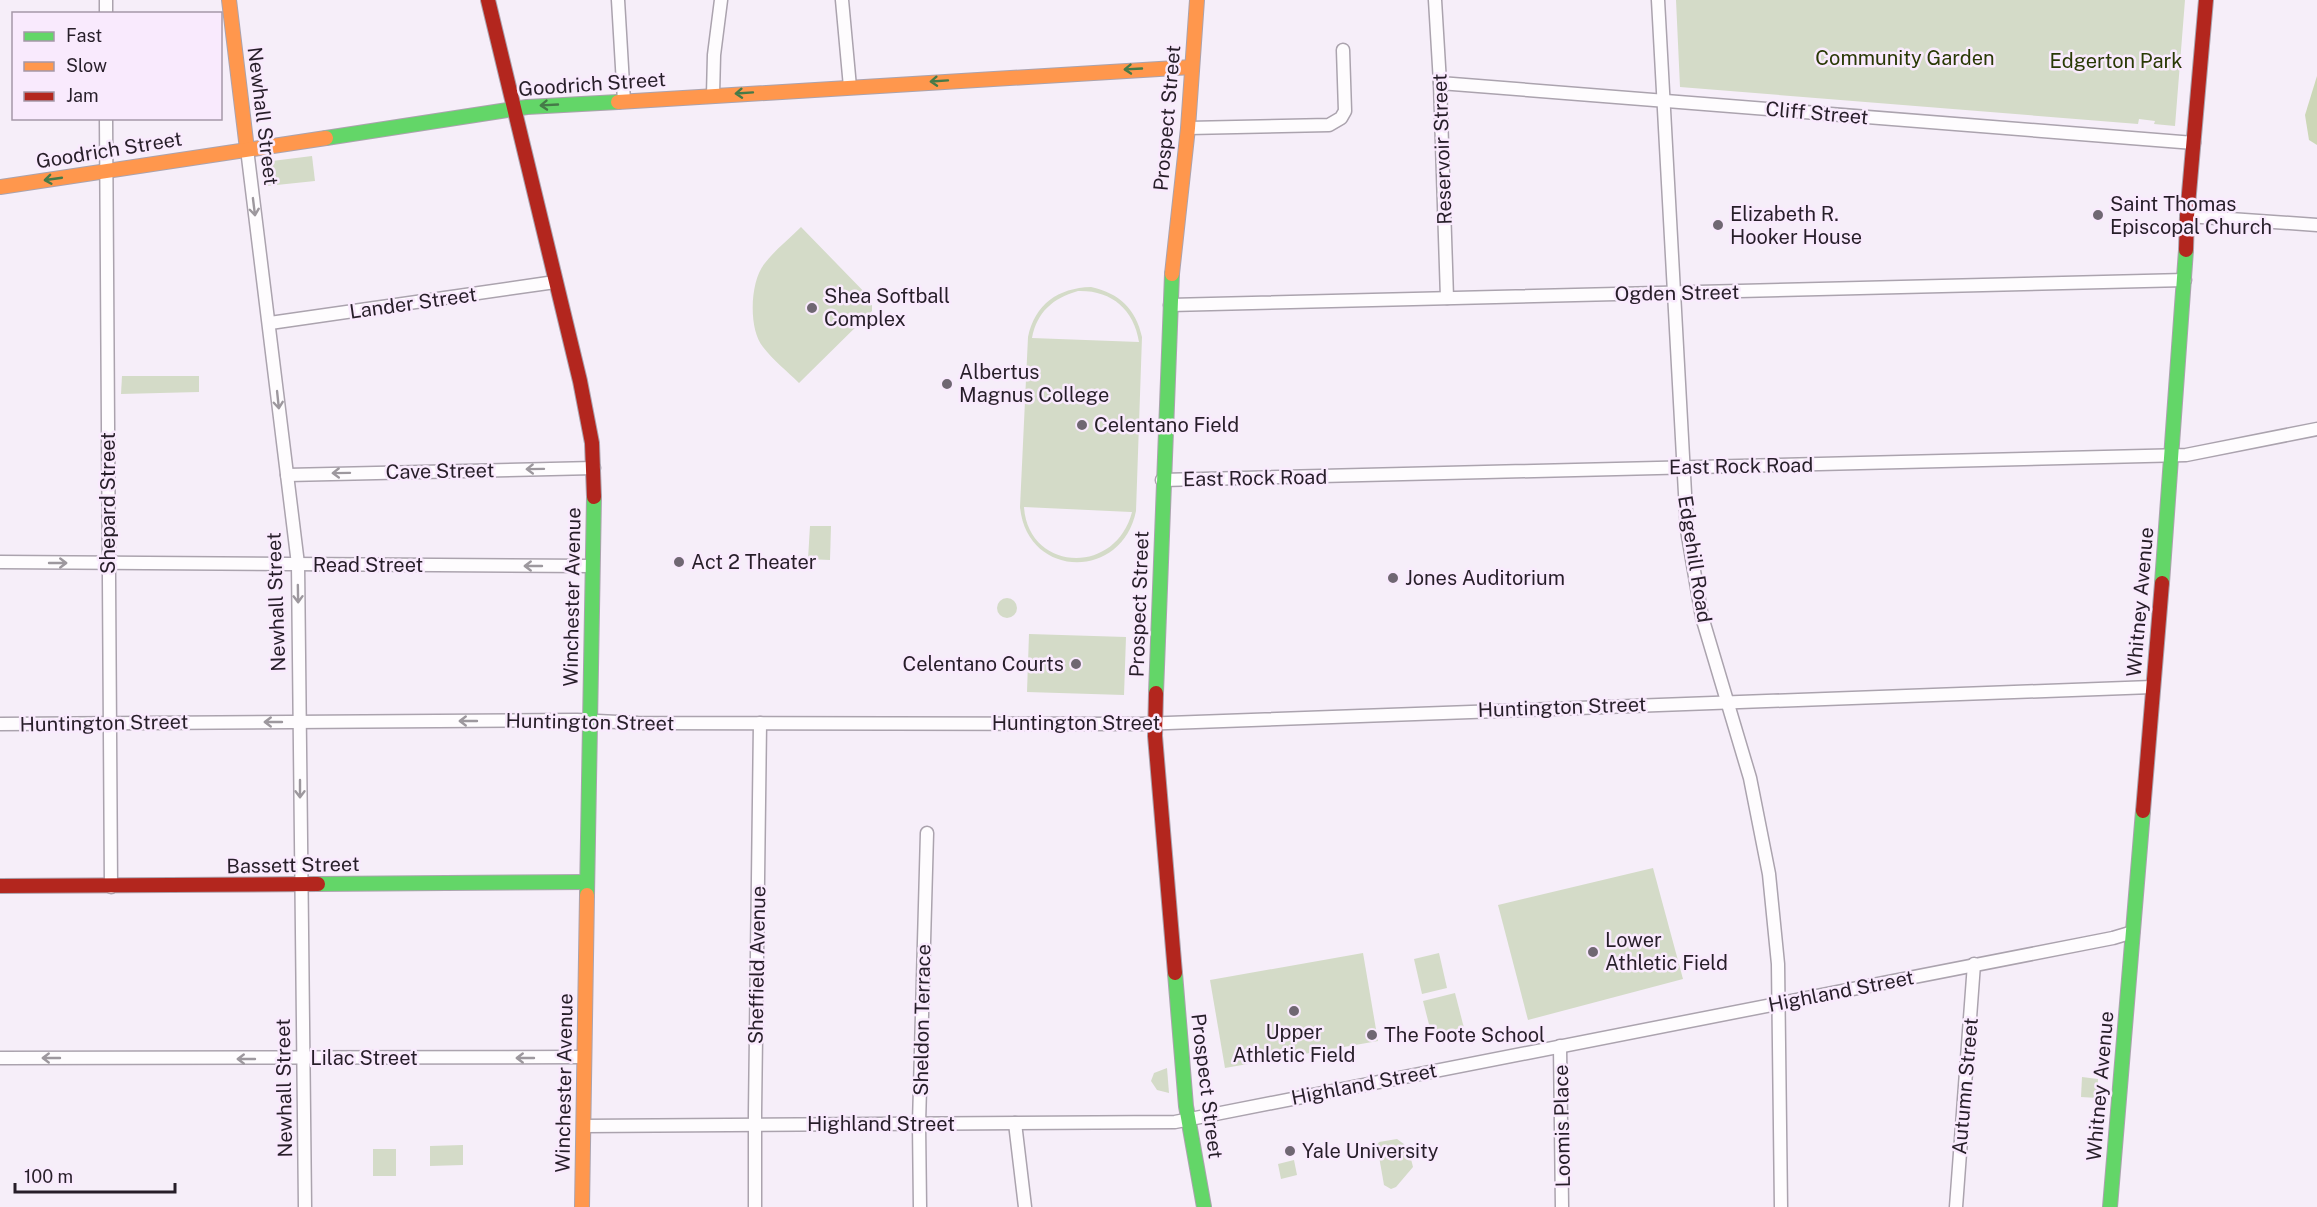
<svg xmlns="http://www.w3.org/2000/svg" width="2317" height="1207" font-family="'Public Sans',sans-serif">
	<rect width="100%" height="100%" fill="#f6eef9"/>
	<g fill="#d4dbc8" fill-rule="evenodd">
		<polygon points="1676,0 2185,0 2175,126 2154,124 2155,121 2139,119 2138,124 1680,87"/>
		<polygon points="312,156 315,181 267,186 264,162"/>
		<path d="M801 227 872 300V311L799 383C787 371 773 360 763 347 748 329 750 280 765 263 775 250 789 239 801 227Z"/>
		<path d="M1091 287C1119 293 1136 309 1142 337L1136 511C1122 581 1027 579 1020 507L1028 337C1035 304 1058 288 1091 287ZM1078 291C1111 290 1134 309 1139 342L1032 338C1037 312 1053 298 1078 291ZM1024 507 1131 512H1132C1115 577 1028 571 1024 507Z"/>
		<polygon points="122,376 199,376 199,392 121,394"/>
		<polygon points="810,526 831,526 830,560 808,559"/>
		<circle cx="1007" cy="608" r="10"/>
		<polygon points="1029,634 1126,637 1124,695 1027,692"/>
		<polygon points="1653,868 1683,979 1528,1020 1498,905"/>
		<polygon points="1363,953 1378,1041 1225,1068 1210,980"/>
		<polygon points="1439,953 1447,988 1422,994 1414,959"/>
		<polygon points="1455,993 1464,1028 1432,1036 1423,1001"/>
		<polygon points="1167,1068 1169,1093 1157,1090 1151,1081 1154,1073"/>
		<polygon points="2082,1077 2098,1079 2097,1098 2081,1097"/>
		<polygon points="1397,1139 1408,1147 1413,1167 1396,1187 1391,1189 1384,1185 1377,1145 1379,1142"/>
		<polygon points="463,1145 463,1165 430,1166 430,1146"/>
		<rect x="373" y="1149" width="23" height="27"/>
		<polygon points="1294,1160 1297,1175 1281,1179 1278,1164"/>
	</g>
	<polygon fill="#ccd7b7" points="2317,76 2317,145 2309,140 2305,115"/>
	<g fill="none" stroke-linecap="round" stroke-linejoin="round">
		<g stroke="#aba3ae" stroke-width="15">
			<g id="street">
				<polyline points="618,0 624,101"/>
				<polyline points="842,0 850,87"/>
				<polyline points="1435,0 1440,83 1447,298"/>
				<polyline points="1658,0 1687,530 1702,617 1750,778 1769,874 1778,964 1781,1207"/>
				<polyline points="106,14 106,0"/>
				<polyline points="1440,83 2194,143"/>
				<polyline points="713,95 714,55 721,0"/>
				<polyline points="106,118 111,887"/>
				<polyline points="1188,128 1329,125 1341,118 1345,111 1343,50"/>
				<polyline points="247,149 298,564 305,1207"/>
				<polyline points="2187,216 2317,225"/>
				<polyline points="1170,305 2185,280"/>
				<polyline points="270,323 555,282"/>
				<polyline points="287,475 594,468"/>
				<polyline points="1162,480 2186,455 2317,429"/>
				<polyline points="0,562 592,566"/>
				<polyline points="0,724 577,720 638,723 1140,724 2152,687"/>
				<polyline points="1560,1046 1562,1207"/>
				<polyline points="0,1058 584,1057"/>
				<polyline points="1015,1123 1025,1207"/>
				<polyline points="584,1126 1175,1122 2113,938 2133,932"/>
				<polyline points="755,1207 755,1113 760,723"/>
				<polyline points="920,1207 919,1124 927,833"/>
				<polyline points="1956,1207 1974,964"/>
			</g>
		</g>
		<g stroke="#aba3ae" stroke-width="16">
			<g id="fast">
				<polyline points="326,138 527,107 618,102"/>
				<polyline points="2162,583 2186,250"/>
				<polyline points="1156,693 1172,274"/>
				<polyline points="318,884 587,882"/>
				<polyline points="587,895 594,497"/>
				<polyline points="1175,973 1186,1106 1204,1207"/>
				<polyline points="2110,1207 2143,811"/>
			</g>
		</g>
		<g stroke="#aba3ae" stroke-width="16">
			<g id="slow">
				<polyline points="229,0 247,149"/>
				<polyline points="618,102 1192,67"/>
				<polyline points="0,187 326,138"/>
				<polyline points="1172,274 1188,128 1197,0"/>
				<polyline points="582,1207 587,895"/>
			</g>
		</g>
		<g stroke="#aba3ae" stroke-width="16">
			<g id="jam">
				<polyline points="488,0 580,381 592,443 594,497"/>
				<polyline points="2186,250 2187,216 2206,0"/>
				<polyline points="1156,693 1155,736 1175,973"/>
				<polyline points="2143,811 2162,583"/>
				<polyline points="0,886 318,884"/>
			</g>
		</g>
		<use href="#street" stroke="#fefcfe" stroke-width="12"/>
		<use href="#fast" stroke="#63d668" stroke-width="14"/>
		<use href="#slow" stroke="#ff974d" stroke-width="14"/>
		<use href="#jam" stroke="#b3261e" stroke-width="14"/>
	</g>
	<defs><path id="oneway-shaft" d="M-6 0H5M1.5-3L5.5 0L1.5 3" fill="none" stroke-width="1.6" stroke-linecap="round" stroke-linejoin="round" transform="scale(1.5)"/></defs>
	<g stroke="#457a48">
		<use href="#oneway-shaft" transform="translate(1133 69) rotate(177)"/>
		<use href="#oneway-shaft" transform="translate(939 81) rotate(176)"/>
		<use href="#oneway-shaft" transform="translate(744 93) rotate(176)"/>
		<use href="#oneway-shaft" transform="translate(549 105) rotate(177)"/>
		<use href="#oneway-shaft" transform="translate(53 179) rotate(172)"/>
	</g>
	<g stroke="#9d989e">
		<use href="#oneway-shaft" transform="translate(254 207) rotate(83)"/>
		<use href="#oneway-shaft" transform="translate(278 400) rotate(84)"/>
		<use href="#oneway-shaft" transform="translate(535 469) rotate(179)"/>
		<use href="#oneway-shaft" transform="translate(341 473) rotate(179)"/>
		<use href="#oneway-shaft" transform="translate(58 563)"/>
		<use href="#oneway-shaft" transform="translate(533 566) rotate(-180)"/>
		<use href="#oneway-shaft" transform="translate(298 594) rotate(89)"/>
		<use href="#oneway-shaft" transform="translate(468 721) rotate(180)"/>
		<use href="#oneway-shaft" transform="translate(273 722) rotate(180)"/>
		<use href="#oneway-shaft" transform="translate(300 789) rotate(90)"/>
		<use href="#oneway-shaft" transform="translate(51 1058) rotate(-180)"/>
		<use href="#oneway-shaft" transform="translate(525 1058) rotate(180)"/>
		<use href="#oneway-shaft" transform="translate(246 1059) rotate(-180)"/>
	</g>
	<g fill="#6f6772" stroke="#f9eafd" stroke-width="2">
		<circle cx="2098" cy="215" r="6"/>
		<circle cx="1718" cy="225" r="6"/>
		<circle cx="812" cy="308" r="6"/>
		<circle cx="947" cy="384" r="6"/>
		<circle cx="1082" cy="425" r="6"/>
		<circle cx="679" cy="562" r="6"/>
		<circle cx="1393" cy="578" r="6"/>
		<circle cx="1076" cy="664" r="6"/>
		<circle cx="1593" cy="952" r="6"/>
		<circle cx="1294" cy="1011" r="6"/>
		<circle cx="1372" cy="1035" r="6"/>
		<circle cx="1290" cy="1151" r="6"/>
	</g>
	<g text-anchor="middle" stroke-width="5" stroke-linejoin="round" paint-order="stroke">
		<g font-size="20" fill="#293905" stroke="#f9eafd">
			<text x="1905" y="65">Community Garden</text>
			<text x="2116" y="68">Edgerton Park</text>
		</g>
		<g font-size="20" fill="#271e29" stroke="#f9eafd">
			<text transform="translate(592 84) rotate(-4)" y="7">Goodrich Street</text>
			<text transform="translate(1817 113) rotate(5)" y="7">Cliff Street</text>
			<text transform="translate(263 116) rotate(83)" y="7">Newhall Street</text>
			<text transform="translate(1167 118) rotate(-85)" y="7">Prospect Street</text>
			<text transform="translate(1442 149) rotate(-92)" y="7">Reservoir Street</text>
			<text transform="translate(109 150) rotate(-9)" y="7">Goodrich Street</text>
			<text transform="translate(1677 293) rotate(-1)" y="7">Ogden Street</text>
			<text transform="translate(413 303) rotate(-8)" y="7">Lander Street</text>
			<text transform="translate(1741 466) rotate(-1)" y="7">East Rock Road</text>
			<text transform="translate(440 471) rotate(-1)" y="7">Cave Street</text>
			<text transform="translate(1255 478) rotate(-1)" y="7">East Rock Road</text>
			<text transform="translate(108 503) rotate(-90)" y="7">Shepard Street</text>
			<text transform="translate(1695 559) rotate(81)" y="7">Edgehill Road</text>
			<text x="368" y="572">Read Street</text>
			<text transform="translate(572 597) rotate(-89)" y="7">Winchester Avenue</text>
			<text transform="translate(276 602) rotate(-92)" y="7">Newhall Street</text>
			<text transform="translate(2140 602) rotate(-85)" y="7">Whitney Avenue</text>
			<text transform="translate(1139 604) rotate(-88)" y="7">Prospect Street</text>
			<text transform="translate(1562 707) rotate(-2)" y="7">Huntington Street</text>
			<text transform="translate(590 722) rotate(1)" y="7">Huntington Street</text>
			<text transform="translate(104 723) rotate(-1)" y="7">Huntington Street</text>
			<text x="1076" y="730">Huntington Street</text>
			<text transform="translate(293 865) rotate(-1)" y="7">Bassett Street</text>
			<text transform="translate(757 965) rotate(-89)" y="7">Sheffield Avenue</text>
			<text transform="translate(1841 991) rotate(-11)" y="7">Highland Street</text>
			<text transform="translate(922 1020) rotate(-89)" y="7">Sheldon Terrace</text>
			<text x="364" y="1065">Lilac Street</text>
			<text transform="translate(564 1083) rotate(-89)" y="7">Winchester Avenue</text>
			<text transform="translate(1364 1084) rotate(-11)" y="7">Highland Street</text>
			<text transform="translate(1207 1086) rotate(83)" y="7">Prospect Street</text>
			<text transform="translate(1965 1086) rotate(-85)" y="7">Autumn Street</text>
			<text transform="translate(2100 1086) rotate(-85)" y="7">Whitney Avenue</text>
			<text transform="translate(284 1088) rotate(-91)" y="7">Newhall Street</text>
			<text x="881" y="1131">Highland Street</text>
			<text transform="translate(1562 1126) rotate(-91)" y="7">Loomis Place</text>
		</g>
		<g font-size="20" fill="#271e29" stroke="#f9eafd" text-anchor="start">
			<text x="2110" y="211">Saint Thomas<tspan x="2110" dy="23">Episcopal Church</tspan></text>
			<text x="1730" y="221">Elizabeth R.<tspan x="1730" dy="23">Hooker House</tspan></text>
			<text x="824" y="303">Shea Softball<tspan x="824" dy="23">Complex</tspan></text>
			<text x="959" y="379">Albertus<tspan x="959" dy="23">Magnus College</tspan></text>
			<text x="1094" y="432">Celentano Field</text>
			<text x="691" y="569">Act 2 Theater</text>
			<text x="1405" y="585">Jones Auditorium</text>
			<text x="1064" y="671" text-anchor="end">Celentano Courts</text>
			<text x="1605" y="947">Lower<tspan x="1605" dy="23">Athletic Field</tspan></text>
			<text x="1294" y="1039" text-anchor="middle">Upper<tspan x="1294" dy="23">Athletic Field</tspan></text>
			<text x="1384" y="1042">The Foote School</text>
			<text x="1302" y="1158">Yale University</text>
		</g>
	</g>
	<rect x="12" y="12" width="210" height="108" fill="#f9eafd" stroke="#a598a8" stroke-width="1.5"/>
	<rect x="24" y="32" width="30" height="9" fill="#63d668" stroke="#a598a8" stroke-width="1.5"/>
	<text x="66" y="42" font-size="18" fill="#271e29">Fast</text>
	<rect x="24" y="62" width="30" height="9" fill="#ff974d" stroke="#a598a8" stroke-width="1.5"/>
	<text x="66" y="72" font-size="18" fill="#271e29">Slow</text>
	<rect x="24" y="92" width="30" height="9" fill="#b3261e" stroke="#a598a8" stroke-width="1.5"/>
	<text x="66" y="102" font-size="18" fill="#271e29">Jam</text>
	<path d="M15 1183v9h160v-9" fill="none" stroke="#271e29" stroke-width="3"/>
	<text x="24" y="1183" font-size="18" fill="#271e29" stroke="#f9eafd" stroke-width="4.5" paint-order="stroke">100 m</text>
</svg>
